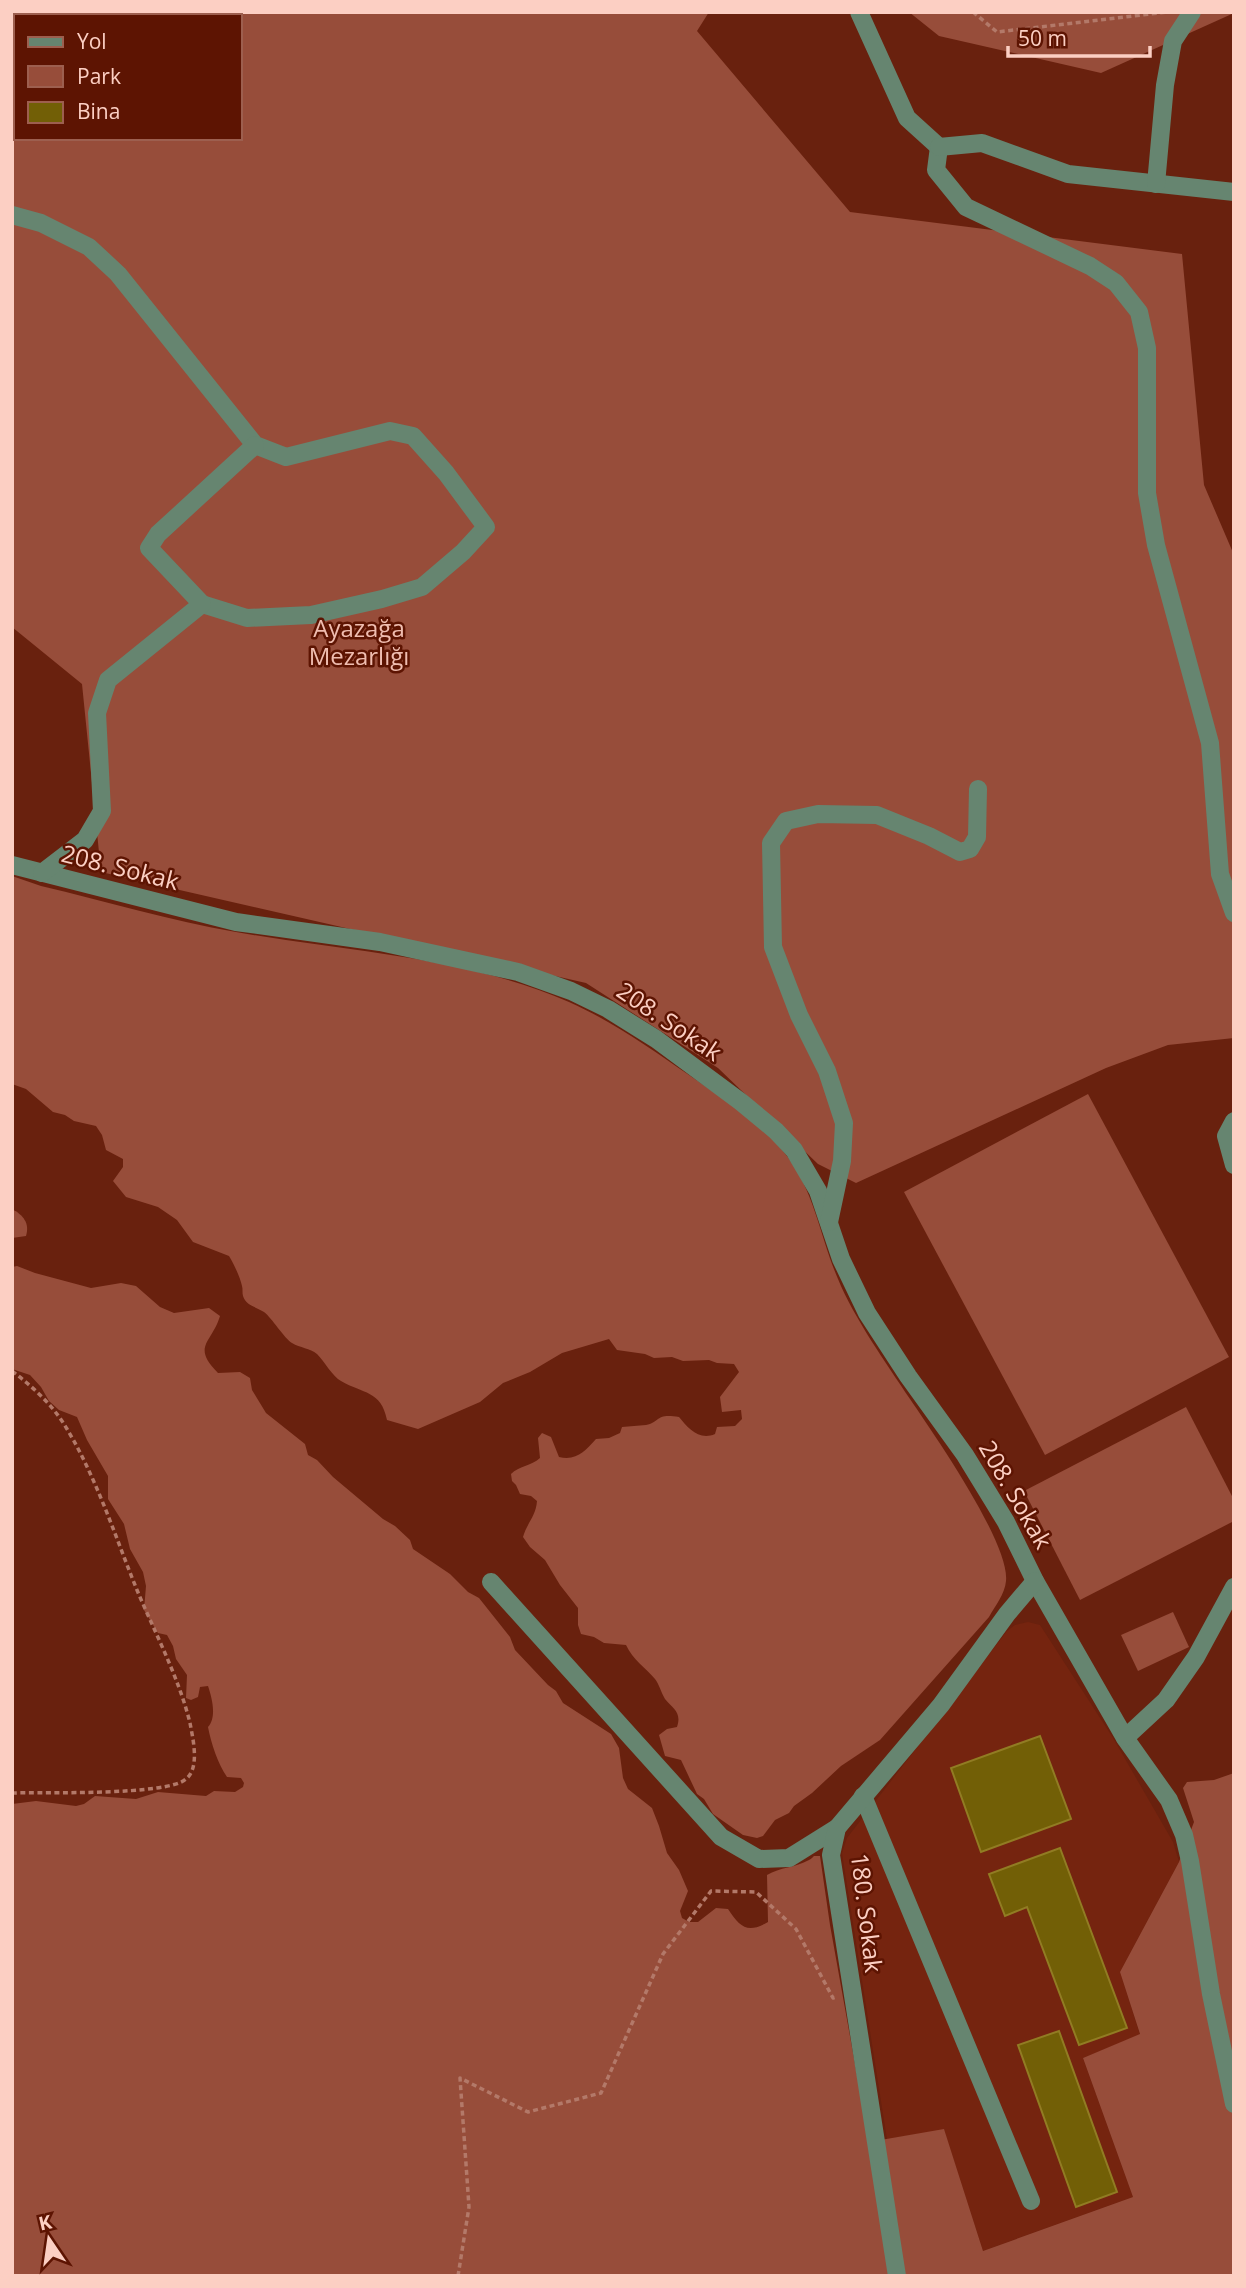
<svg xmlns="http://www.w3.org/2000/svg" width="1246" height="2288" font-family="'Open Sans',sans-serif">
	<rect width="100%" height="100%" fill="#69210e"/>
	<polygon fill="#75240f" points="1028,1622 1040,1625 1113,1738 1173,1842 1179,1862 1120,1972 1140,2035 1083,2058 1133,2197 983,2251 944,2130 887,2139 842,1853 847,1838 1007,1631 1015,1625"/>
	<g fill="#974d3a" fill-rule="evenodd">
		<path d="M12 12H709L697 31 850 212 1182 254 1204 485 1234 555V1038L1168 1045 1106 1068 856 1183 818 1164 718 1068 586 983 101 872 82 684 12 627ZM16 16H240V138H16Z"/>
		<polygon points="909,12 1234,12 1234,13 1101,73 939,36"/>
		<path d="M12 876 41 886C105 901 171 921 236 932 347 952 464 956 569 1002 612 1021 651 1049 689 1075 723 1099 761 1122 787 1156 815 1193 820 1237 838 1279 854 1318 886 1363 910 1399 933 1433 1010 1543 1006 1581 1005 1594 995 1606 989 1617L880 1740 841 1766 812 1793 794 1806 789 1813 775 1820 763 1836 757 1838 743 1835 713 1814 704 1799 697 1794 681 1760 665 1756 659 1735 667 1729 677 1727C682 1712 673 1709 665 1699 661 1692 659 1684 655 1679 645 1667 633 1660 626 1645L604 1643 594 1637 581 1634 578 1625V1608L560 1585 545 1560 530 1547 523 1537C527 1523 536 1516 537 1501L531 1496 520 1494 516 1485 512 1481 511 1474C519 1466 531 1466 540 1458L538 1438 542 1433 551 1437 559 1457C577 1461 585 1451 596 1439L609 1438 620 1433 622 1427C630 1426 638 1426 646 1425 661 1422 655 1413 679 1417 688 1428 699 1441 715 1434L717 1427 735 1426 742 1419 741 1410 722 1412 720 1397 739 1372 734 1364 717 1363 709 1360 683 1361 672 1357 654 1358 645 1354 617 1350 609 1339 562 1353 530 1372 503 1383 480 1402 418 1429 387 1420C381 1390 363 1394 341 1381 333 1377 324 1361 317 1354 310 1348 300 1348 292 1343 284 1338 272 1318 264 1312 257 1307 246 1306 243 1296 242 1293 243 1289 242 1286 240 1277 234 1264 229 1256L193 1242 177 1220 158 1207 126 1197 113 1181 123 1167V1159L106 1150 102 1135 96 1126 74 1121 65 1115 53 1112 26 1089 12 1084Z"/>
		<polygon points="1088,1094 1229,1357 1045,1455 904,1192"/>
		<path d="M12 1209C23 1215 30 1223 26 1236L12 1238Z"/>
		<path d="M17 1266 35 1273 91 1288 121 1283 136 1286 160 1307 174 1313 209 1308 220 1316C212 1343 191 1346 218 1373L240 1372 250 1378 252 1390 266 1413 305 1444 308 1455 317 1460 333 1477 383 1519 395 1526 410 1540 413 1549 450 1574 468 1592 479 1598 510 1637 515 1650 548 1685 556 1691 563 1703 611 1734 619 1748 623 1778 628 1789 652 1808 659 1826 667 1853 679 1870 688 1891 680 1911 682 1918 689 1922H698L716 1908 728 1909C740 1927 747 1934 768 1922L767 1875C780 1867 795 1868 809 1860 817 1855 810 1856 820 1856L830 1925 869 2142 944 2129 983 2251 1133 2197 1083 2058 1140 2034 1120 1972 1179 1862 1194 1822 1183 1788 1187 1782 1214 1780 1234 1773V2276H12V1804L36 1801 76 1806 84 1804 95 1796 136 1799 158 1792 206 1796 214 1791 235 1792 243 1787 244 1783 241 1778 227 1777C218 1764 211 1743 208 1727 217 1717 212 1698 208 1686L200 1687 198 1697 191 1700 186 1698 187 1675 176 1659 173 1646 167 1635 158 1633 144 1610 146 1586 143 1572 130 1549 124 1524 108 1499V1476L87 1440 77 1417 59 1410 49 1401 41 1387 30 1375 12 1369V1267Z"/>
		<polygon points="1186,1407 1234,1500 1234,1521 1080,1600 1024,1491"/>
		<polygon points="1173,1612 1189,1647 1138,1671 1121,1635"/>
	</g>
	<g fill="#725f06" stroke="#917c23" stroke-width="2">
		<polygon points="1040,1736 1071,1819 981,1852 951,1768"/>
		<polygon points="1060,1848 1127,2028 1079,2045 1027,1907 1005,1916 989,1874"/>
		<polygon points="1059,2031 1117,2192 1076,2207 1018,2045"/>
	</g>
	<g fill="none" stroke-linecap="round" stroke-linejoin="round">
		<g stroke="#b37969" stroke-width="3.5" stroke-dasharray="5 3.5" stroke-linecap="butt">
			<polyline points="973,12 997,32 1167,12"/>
			<path d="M12 1371C33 1387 53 1405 67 1429 97 1479 115 1536 137 1590 155 1633 179 1678 190 1723 193 1739 200 1768 186 1779 167 1796 43 1792 12 1793"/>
			<polyline points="458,2276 469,2207 460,2078 528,2112 601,2093 663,1954 711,1891 756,1892 796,1929 833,1998 837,1997"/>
		</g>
		<g stroke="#668570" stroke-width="18">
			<polyline points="859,12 907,118 939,147"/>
			<polyline points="939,147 936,170 966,207 1090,266 1116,283 1139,312 1147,348 1147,493 1156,545 1210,743 1220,874 1234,913"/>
			<polyline points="939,147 982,143 1068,174 1234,192"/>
			<polyline points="1156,184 1165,85 1173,41 1192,12"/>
			<polyline points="12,215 41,223 89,247 118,274 255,445 286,457 390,431 413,436 446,473 486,527 463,552 422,587 382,599 311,615 247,618 202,604"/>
			<polyline points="12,865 236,922 380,942 518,972 571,991 608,1009 656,1039 741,1102 776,1131 794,1150 818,1191 841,1259 867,1313 908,1376 965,1455 1006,1522 1035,1581 1125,1738 1169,1800 1184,1835 1190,1861 1211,1994 1234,2104"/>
			<polyline points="42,873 85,840 102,811 97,713 108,680 202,604 149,548 158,534 255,445"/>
			<polyline points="1234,1121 1226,1136 1234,1165"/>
			<polyline points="829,1222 842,1161 844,1123 827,1071 799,1015 773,947 771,843 786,821 818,814 877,815 929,836 960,852 970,849 977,837 978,789"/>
			<polyline points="491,1582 721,1837 759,1859 789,1858 837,1828"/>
			<polyline points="1125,1738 1166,1700 1196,1657 1234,1587"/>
			<polyline points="863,1796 1031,2201"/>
			<polyline points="897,2276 831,1855 837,1828 941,1705 1007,1614 1035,1581"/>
		</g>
	</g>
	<g text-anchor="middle" stroke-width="5" stroke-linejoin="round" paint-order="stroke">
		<g font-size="24" fill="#efbdb0" stroke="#5d1402">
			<text x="359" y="637">Ayazağa<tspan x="359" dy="28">Mezarlığı</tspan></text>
		</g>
		<g font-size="24" fill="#fccfc3" stroke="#5d1402">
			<text transform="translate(120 868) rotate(14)" y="8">208. Sokak</text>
			<text transform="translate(669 1022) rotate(34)" y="8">208. Sokak</text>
			<text transform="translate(1015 1495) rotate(60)" y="8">208. Sokak</text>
			<text transform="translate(866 1913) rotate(83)" y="8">180. Sokak</text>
		</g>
	</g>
	<rect width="1246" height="2288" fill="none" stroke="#fccfc3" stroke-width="28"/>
	<rect x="14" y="14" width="228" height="126" fill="#5d1402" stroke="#9d5f4f" stroke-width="2"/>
	<rect x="28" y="37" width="35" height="10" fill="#668570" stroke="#9d5f4f" stroke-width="2"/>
	<text x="77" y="49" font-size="21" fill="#fccfc3">Yol</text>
	<rect x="28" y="66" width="35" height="21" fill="#974d3a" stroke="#9d5f4f" stroke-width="2"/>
	<text x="77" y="84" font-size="21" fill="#fccfc3">Park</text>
	<rect x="28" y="102" width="35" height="21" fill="#725f06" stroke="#9d5f4f" stroke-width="2"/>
	<text x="77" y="119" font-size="21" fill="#fccfc3">Bina</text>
	<g transform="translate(49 2239) rotate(347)" stroke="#5d1402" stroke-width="5" paint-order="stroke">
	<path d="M0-5L12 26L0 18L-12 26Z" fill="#fccfc3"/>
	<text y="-10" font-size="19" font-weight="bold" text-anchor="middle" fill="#fccfc3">K</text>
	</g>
	<path d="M1008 46v10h142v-10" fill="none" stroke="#fccfc3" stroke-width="3.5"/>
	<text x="1018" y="46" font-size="21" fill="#fccfc3" stroke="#5d1402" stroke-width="5" paint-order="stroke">50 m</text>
</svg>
